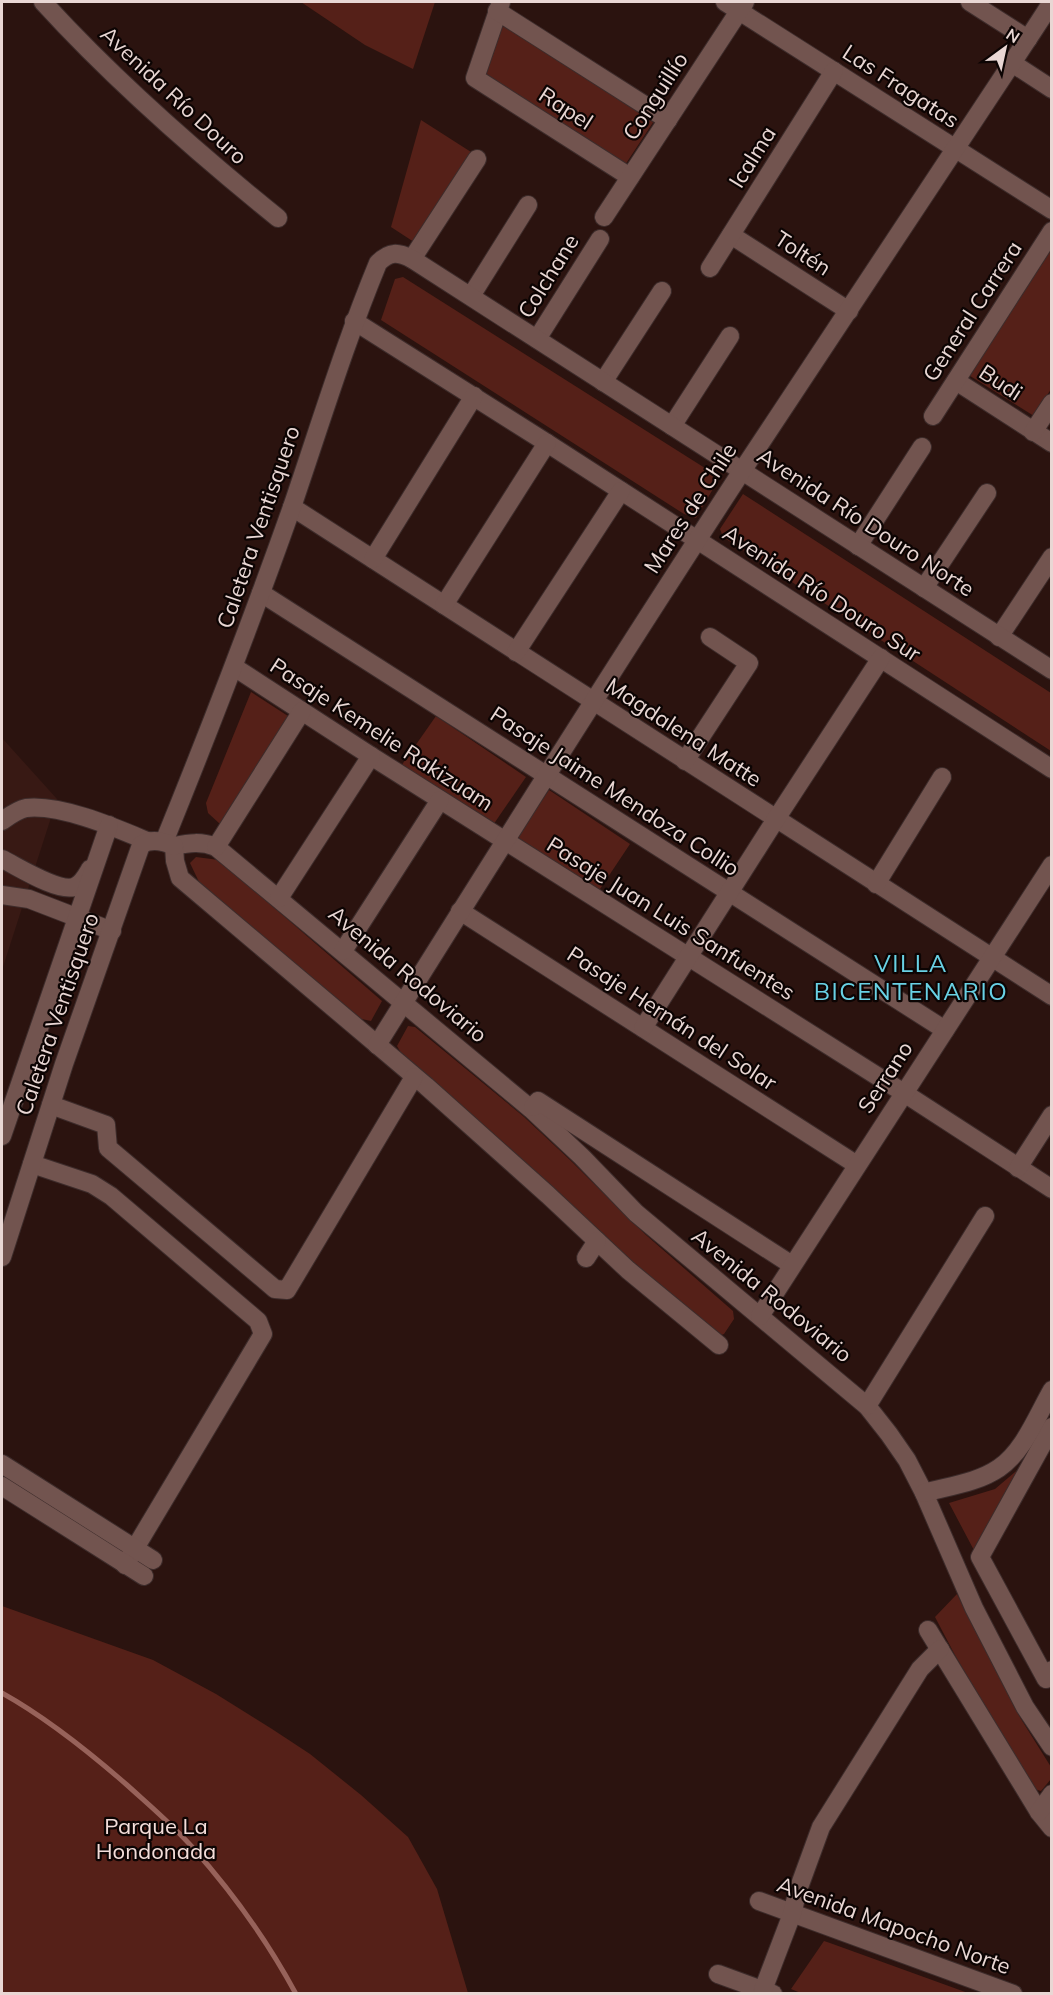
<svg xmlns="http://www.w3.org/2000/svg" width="1053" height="1995" font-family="Mulish,sans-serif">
	<rect width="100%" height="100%" fill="#2b130f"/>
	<polygon fill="#381914" points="2,738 57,799 2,970"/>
	<g fill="#552018">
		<polygon points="301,2 435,2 413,69 365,45"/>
		<polygon points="503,21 654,121 625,165 485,75"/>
		<polygon points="421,120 471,152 414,242 391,227"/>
		<polygon points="1051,240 1051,389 1034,416 967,374"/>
		<polygon points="403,277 716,475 717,482 696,518 684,514 381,320 395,279"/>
		<polygon points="743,494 1051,693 1051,751 723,537 720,529"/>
		<polygon points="251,692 291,718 220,824 208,813 206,803"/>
		<polygon points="436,716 526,777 491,828 401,766"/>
		<polygon points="549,790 630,844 596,895 515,841"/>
		<polygon points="196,857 219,860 382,1001 371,1021 357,1018 200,884 190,863"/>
		<polygon points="408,1026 415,1027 523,1116 569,1159 646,1235 733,1311 734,1319 724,1334 719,1336 603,1238 512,1150 401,1053 397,1046"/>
		<polygon points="1022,1466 976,1554 949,1503 995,1489"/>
		<polygon points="957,1594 1021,1719 1051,1767 1051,1779 1041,1791 1034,1789 1028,1780 956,1657 935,1617"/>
		<polygon points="2,1606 153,1660 216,1694 272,1729 310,1754 361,1795 408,1837 437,1889 468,1993 2,1993"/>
		<polygon points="824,1941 830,1943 968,1993 803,1994 791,1989"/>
	</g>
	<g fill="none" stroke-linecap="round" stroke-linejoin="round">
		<path stroke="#97625a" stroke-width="5" d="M2 1693C47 1718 88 1751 127 1785 149 1805 173 1825 193 1848 233 1893 268 1942 296 1994"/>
		<g stroke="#3d2c2b" stroke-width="20">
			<g id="minor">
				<path d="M43 2C115 81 195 151 278 218"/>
				<polyline points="501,2 475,78 630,177"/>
				<polyline points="725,2 1052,210"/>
				<polyline points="970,2 1028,39"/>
				<polyline points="497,11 668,120"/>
				<polyline points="1012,63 1052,89"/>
				<polyline points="604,217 745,2"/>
				<polyline points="731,235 849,311"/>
				<polyline points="412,259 477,159"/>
				<polyline points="710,268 834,71"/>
				<polyline points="471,296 528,205"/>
				<polyline points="354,321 547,443 1052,769"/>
				<polyline points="537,339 600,239"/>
				<polyline points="956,381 1052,443"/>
				<polyline points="603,382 662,291"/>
				<polyline points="933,416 1052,231"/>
				<polyline points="672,426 730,336"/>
				<polyline points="1033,432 1052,403"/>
				<polyline points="292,507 1052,996"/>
				<polyline points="858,546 922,447"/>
				<polyline points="373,559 474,396"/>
				<polyline points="924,588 987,493"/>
				<polyline points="261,593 945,1030"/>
				<polyline points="444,605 547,443"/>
				<polyline points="999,637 1052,557"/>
				<polyline points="516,652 621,491"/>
				<polyline points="234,667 371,756 904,1093 1052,1189"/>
				<polyline points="685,761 749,663 710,637"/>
				<path d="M2 821C9 816 17 810 26 808 61 804 116 828 147 841"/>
				<path d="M164 842C209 731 252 620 292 507 320 425 345 343 378 263 390 251 398 252 412 259L1052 670"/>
				<path d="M174 846C189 843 201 841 216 847L531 1109 582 1157 636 1213 867 1406 889 1434 907 1460 924 1493 974 1608 1025 1707 1052 1747"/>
				<polyline points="174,846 175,861 180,878 426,1086 548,1195 628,1270 719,1345"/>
				<polyline points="216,847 302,711"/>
				<path d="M2 859C17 866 57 892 74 887 82 884 86 876 90 869"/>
				<polyline points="876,884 942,777"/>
				<polyline points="2,895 29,899 112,931"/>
				<polyline points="279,898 371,756"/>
				<polyline points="460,911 857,1165"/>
				<polyline points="343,951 440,800"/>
				<polyline points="643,1028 776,819 881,658"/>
				<path d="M377 1045C497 853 618 661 742 471 845 314 950 159 1052 2"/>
				<polyline points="51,1105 106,1125 108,1148 275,1289 287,1290 414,1077"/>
				<polyline points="533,1107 538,1101 792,1265"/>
				<polyline points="2,1136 109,825"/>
				<polyline points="32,1164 92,1184 111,1196 258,1321 263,1334 125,1565"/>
				<polyline points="1018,1168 1052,1115"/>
				<path d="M2 1257 64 1064 141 845C151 838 163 841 174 846"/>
				<polyline points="586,1258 597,1241"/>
				<polyline points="760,1316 1052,865"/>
				<polyline points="867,1406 985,1216"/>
				<polyline points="1052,1427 980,1557 1046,1679 1052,1670"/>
				<polyline points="2,1464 153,1560"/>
				<polyline points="2,1486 144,1576"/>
				<path d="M924 1493C949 1486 977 1483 999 1468 1024 1451 1037 1416 1052 1390"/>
				<polyline points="928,1630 1039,1812 1052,1828"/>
				<polyline points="1039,1812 1052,1794"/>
				<polyline points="759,1901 1013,1994"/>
				<polyline points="718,1974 773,1994"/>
				<polyline points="763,1990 792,1914 798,1890 821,1827 920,1669 940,1649"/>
			</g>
		</g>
		<use href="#minor" stroke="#72544f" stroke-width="18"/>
	</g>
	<g text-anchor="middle" stroke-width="4.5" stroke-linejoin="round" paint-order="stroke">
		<g font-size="22" fill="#e9d7d4" stroke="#0c0403">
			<text transform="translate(901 86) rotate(33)" y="8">Las Fragatas</text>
			<text transform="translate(174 95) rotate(43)" y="8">Avenida Río Douro</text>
			<text transform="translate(655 96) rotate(-57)" y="8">Conguillío</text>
			<text transform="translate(566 108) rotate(33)" y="8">Rapel</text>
			<text transform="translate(752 157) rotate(-58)" y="8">Icalma</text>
			<text transform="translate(803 253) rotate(33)" y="8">Toltén</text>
			<text transform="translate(548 276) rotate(-58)" y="8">Colchane</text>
			<text transform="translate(972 311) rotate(-57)" y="8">General Carrera</text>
			<text transform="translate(1001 382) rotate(33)" y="8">Budi</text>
			<text transform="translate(690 508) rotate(-57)" y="8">Mares de Chile</text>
			<text transform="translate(866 522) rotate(33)" y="8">Avenida Río Douro Norte</text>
			<text transform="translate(258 527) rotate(-71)" y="8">Caletera Ventisquero</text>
			<text transform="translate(822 593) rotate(33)" y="8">Avenida Río Douro Sur</text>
			<text transform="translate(684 732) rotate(33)" y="8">Magdalena Matte</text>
			<text transform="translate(382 734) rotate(33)" y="8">Pasaje Kemelie Rakizuam</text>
			<text transform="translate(615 791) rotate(33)" y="8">Pasaje Jaime Mendoza Collio</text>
			<text transform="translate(671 918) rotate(32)" y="8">Pasaje Juan Luis Sanfuentes</text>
			<text transform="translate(408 974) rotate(40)" y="8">Avenida Rodoviario</text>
			<text transform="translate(57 1014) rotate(-71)" y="8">Caletera Ventisquero</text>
			<text transform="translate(672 1018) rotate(33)" y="8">Pasaje Hernán del Solar</text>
			<text transform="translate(885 1077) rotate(-57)" y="8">Serrano</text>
			<text transform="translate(772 1295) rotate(39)" y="8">Avenida Rodoviario</text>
			<text transform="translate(894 1925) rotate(20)" y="8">Avenida Mapocho Norte</text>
		</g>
		<g font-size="22" fill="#f3ddd9" stroke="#0c0403">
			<text x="156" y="1834">Parque La<tspan x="156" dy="25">Hondonada</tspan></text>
		</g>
		<g font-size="24" letter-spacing="1.5" fill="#69d1e4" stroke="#0c0403">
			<text x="911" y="972">VILLA<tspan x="911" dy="28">BICENTENARIO</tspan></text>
		</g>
	</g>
	<rect width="1053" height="1995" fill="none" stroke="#e9d7d4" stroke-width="6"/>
	<g transform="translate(1005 48) rotate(33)" stroke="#0c0403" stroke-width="4.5" paint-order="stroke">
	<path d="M0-4.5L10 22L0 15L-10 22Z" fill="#e9d7d4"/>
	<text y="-9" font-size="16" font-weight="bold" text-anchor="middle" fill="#e9d7d4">N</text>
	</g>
</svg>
